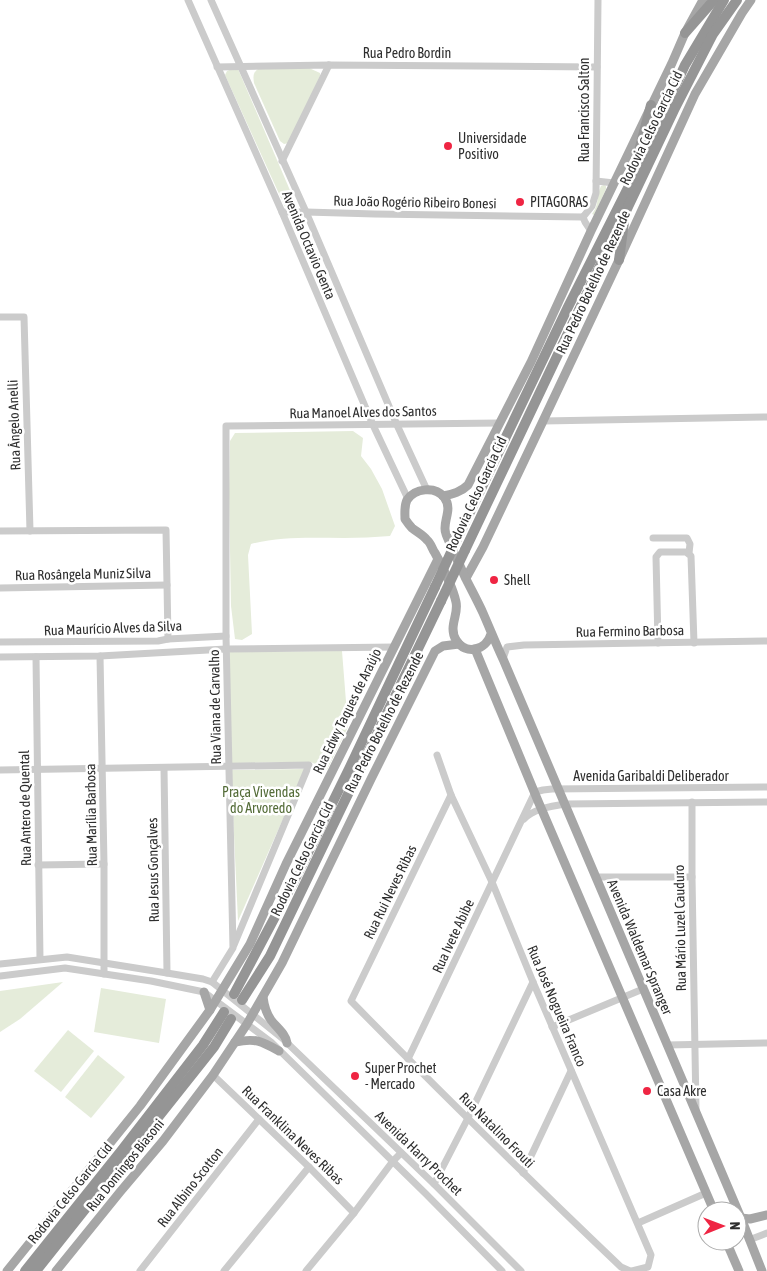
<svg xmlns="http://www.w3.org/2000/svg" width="767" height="1271" font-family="'Asap Condensed',sans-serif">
	<rect width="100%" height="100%" fill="#fff"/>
	<g fill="#e5ecda">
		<path d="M309 68 320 73V76L289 143 284 144 280 141 254 83C253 76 253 73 258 69Z"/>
		<polygon points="232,69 238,69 295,202 295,204 291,207 285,207 225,75 227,71"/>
		<path d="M604 185 606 186V189L594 215 592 214C600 204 596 195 601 186Z"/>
		<path d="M353 431 363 438 361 456 371 469 382 489 395 526 390 536C375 537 359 538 344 538 313 538 281 536 251 544L248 555 252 634 242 640 235 639 231 606 229 493 230 441 235 433Z"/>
		<polygon points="342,651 348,727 327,770 311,762 231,763 229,652"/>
		<polygon points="305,769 238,921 231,770"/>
		<polygon points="63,982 20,1019 0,1032 0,991"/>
		<polygon points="101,988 166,999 159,1043 94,1032"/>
		<polygon points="68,1030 94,1051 61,1092 34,1071"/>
		<polygon points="98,1055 125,1077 91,1118 65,1097"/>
	</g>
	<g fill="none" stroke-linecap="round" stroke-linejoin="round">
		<g stroke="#cbcbcb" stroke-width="7">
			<polyline points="188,0 282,212 373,425 408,499"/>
			<polyline points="211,0 306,212 397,425 427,490"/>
			<polyline points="217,67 329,65 597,67"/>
			<polyline points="282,161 329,65"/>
			<polyline points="596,181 614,183"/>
			<polyline points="282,212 306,212 375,214 583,217"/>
			<polyline points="583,217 592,206 596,193 598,0"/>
			<polyline points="583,217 585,222 591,231"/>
			<polyline points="0,317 24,317 30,531"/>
			<polyline points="543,421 767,417"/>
			<polyline points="0,531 166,530 168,639"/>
			<polyline points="653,538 687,538 690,544 689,553"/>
			<polyline points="0,588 167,585"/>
			<polyline points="0,642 158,641 168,639 226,636"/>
			<polyline points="658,643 656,557 660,552 686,552 691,556 694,643"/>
			<polyline points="100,656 104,864 104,974"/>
			<polyline points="0,657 100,656 226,649 394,647"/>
			<polyline points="36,657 40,959"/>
			<polyline points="503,659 507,647 524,645 767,641"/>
			<polyline points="437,755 451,795 492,882 533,982 651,1255 648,1267 632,1271"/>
			<polyline points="164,768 167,973"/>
			<polyline points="0,770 309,765 234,945"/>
			<path d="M451 795 351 1001C439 1091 530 1180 621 1267L630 1271"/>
			<polyline points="692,802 692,877 696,1109"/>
			<path d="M524 819C535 808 550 807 565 804L767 802"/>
			<polyline points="38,865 104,864"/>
			<polyline points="596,877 692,877"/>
			<polyline points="0,964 67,957 167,973 203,979 212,982 282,1038 434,1184 521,1271"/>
			<polyline points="0,976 65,968 151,981 204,992 271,1042 426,1194 502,1271"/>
			<polyline points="212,982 233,948 226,636 226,426 500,423"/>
			<polyline points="552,1027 643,989"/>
			<polyline points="667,1045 767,1043"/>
			<polyline points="408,1059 535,792 543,790 552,789 767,787"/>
			<polyline points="213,1075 309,1167 354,1213"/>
			<polyline points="523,1173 571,1071"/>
			<polyline points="434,1184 468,1118 533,982"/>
			<polyline points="638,1223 706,1193"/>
			<polyline points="749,1240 767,1233"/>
			<polyline points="140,1271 259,1119"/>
			<polyline points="224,1271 309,1167"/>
			<polyline points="306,1271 354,1213 393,1161 401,1153"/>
		</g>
		<g stroke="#a6a6a6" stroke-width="9">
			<path d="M443 496C453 494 461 492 468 485L531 362 591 231 672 63 685 33 703 0"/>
			<polyline points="466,578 483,547 543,421 619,260 695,94 742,13 751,0"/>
			<path d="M491 634C486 650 466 656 456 640 448 626 459 615 456 602 453 588 442 566 435 553 432 549 431 543 427 540 423 535 417 532 412 528 409 525 407 522 405 519 405 513 404 506 407 500 415 488 435 486 444 497 454 510 441 523 446 534 452 549 459 564 466 579 472 591 478 602 483 613 490 629 496 644 503 659L741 1218 762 1271"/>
			<polyline points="475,649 538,801 714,1211"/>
			<polyline points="204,992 210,1010"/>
			<path d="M263 997C264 1005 266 1013 271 1020 276 1027 286 1034 287 1043"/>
			<path d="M235 1042C256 1038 261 1041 279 1051"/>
			<polyline points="741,1218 750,1219 767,1215"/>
			<polyline points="726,1241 739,1271"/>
			<polyline points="7,1271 140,1106 210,1010 250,944 286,864 438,559"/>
			<polyline points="56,1271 120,1192 163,1141 213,1075 247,1024 282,963 371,779 435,651 443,646 459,644"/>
		</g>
		<g stroke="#959595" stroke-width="10">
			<polyline points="685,33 714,0"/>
			<polyline points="638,155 651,105"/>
			<polyline points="619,260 624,222"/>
			<polyline points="458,537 568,307 632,180 685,65 724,0"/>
			<polyline points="465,550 674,110 713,34 737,0"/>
			<polyline points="234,994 293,883 349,769 435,587"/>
			<polyline points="242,1000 270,956 441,601"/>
			<polyline points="25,1271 121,1151 203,1045 224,1012"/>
			<polyline points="36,1271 214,1047 231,1019"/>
		</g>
		<g stroke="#959595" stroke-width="10">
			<polyline points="435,587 458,537"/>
			<polyline points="441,601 465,550"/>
		</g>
	</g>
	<g fill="#ef2543" stroke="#fff" stroke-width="2">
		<circle cx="448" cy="146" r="5"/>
		<circle cx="520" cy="202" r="5"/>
		<circle cx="494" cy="580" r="5"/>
		<circle cx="355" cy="1076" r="5"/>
		<circle cx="647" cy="1091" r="5"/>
	</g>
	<g text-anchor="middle" stroke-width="5" stroke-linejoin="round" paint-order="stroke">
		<g font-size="14" fill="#2e2e2e" stroke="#fff">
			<text x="407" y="58">Rua Pedro Bordin</text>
			<text transform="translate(584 110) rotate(-90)" y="5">Rua Francisco Salton</text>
			<text transform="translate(651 128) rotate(-64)" y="5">Rodovia Celso Garcia Cid</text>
			<text transform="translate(415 202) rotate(1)" y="5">Rua João Rogério Ribeiro Bonesi</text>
			<text transform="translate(309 245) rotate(67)" y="5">Avenida Octavio Genta</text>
			<text transform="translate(593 282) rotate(-65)" y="5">Rua Pedro Botelho de Rezende</text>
			<text transform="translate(363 412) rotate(-1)" y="5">Rua Manoel Alves dos Santos</text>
			<text transform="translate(14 425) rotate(-92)" y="5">Rua Ângelo Anelli</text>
			<text transform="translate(476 494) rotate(-65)" y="5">Rodovia Celso Garcia Cid</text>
			<text transform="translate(83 574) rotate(-1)" y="5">Rua Rosângela Muniz Silva</text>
			<text transform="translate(113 628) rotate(-2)" y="5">Rua Maurício Alves da Silva</text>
			<text transform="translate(630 631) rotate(-1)" y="5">Rua Fermino Barbosa</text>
			<text transform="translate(215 707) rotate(-91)" y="5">Rua Viana de Carvalho</text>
			<text transform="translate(347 711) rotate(-64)" y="5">Rua Edwy Taques de Araújo</text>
			<text transform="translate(384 722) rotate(-63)" y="5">Rua Pedro Botelho de Rezende</text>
			<text x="651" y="781">Avenida Garibaldi Deliberador</text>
			<text transform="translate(25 808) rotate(-91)" y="5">Rua Antero de Quental</text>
			<text transform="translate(91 815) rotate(-91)" y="5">Rua Marília Barbosa</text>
			<text transform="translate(302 859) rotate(-64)" y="5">Rodovia Celso Garcia Cid</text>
			<text transform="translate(153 870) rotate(-91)" y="5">Rua Jesus Gonçalves</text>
			<text transform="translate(390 892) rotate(-64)" y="5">Rua Rui Neves Ribas</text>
			<text transform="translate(680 928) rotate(-91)" y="5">Rua Mário Luzel Cauduro</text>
			<text transform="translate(453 936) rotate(-65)" y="5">Rua Ivete Abibe</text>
			<text transform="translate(640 947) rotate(67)" y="5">Avenida Waldemar Spranger</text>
			<text transform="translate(557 1006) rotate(67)" y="5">Rua José Nogueira Franco</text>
			<text transform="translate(497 1130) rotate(45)" y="5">Rua Natalino Frouti</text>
			<text transform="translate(293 1135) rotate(44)" y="5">Rua Franklina Neves Ribas</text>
			<text transform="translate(419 1153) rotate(44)" y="5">Avenida Harry Prochet</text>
			<text transform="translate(125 1165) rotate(-51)" y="5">Rua Domingos Biasoni</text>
			<text transform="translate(190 1187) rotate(-52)" y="5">Rua Albino Scotton</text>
			<text transform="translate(70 1193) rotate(-51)" y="5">Rodovia Celso Garcia Cid</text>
		</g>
		<g font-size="14" fill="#2e2e2e" stroke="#fff" text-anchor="start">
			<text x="458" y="143">Universidade<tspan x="458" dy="16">Positivo</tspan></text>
			<text x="530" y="207">PITAGORAS</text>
			<text x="504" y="585">Shell</text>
			<text x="365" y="1073">Super Prochet<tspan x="365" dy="16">- Mercado</tspan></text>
			<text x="657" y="1096">Casa Akre</text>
		</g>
		<g font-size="14" fill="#546c38" stroke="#fff">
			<text x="261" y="797">Praça Vivendas<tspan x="261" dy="16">do Arvoredo</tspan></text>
		</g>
	</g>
	<g transform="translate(722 1226) rotate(89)"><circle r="24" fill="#ffffff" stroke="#ababab"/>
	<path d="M0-4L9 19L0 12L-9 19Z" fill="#ef2543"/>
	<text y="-8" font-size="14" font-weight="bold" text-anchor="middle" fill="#2e2e2e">N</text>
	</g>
</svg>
